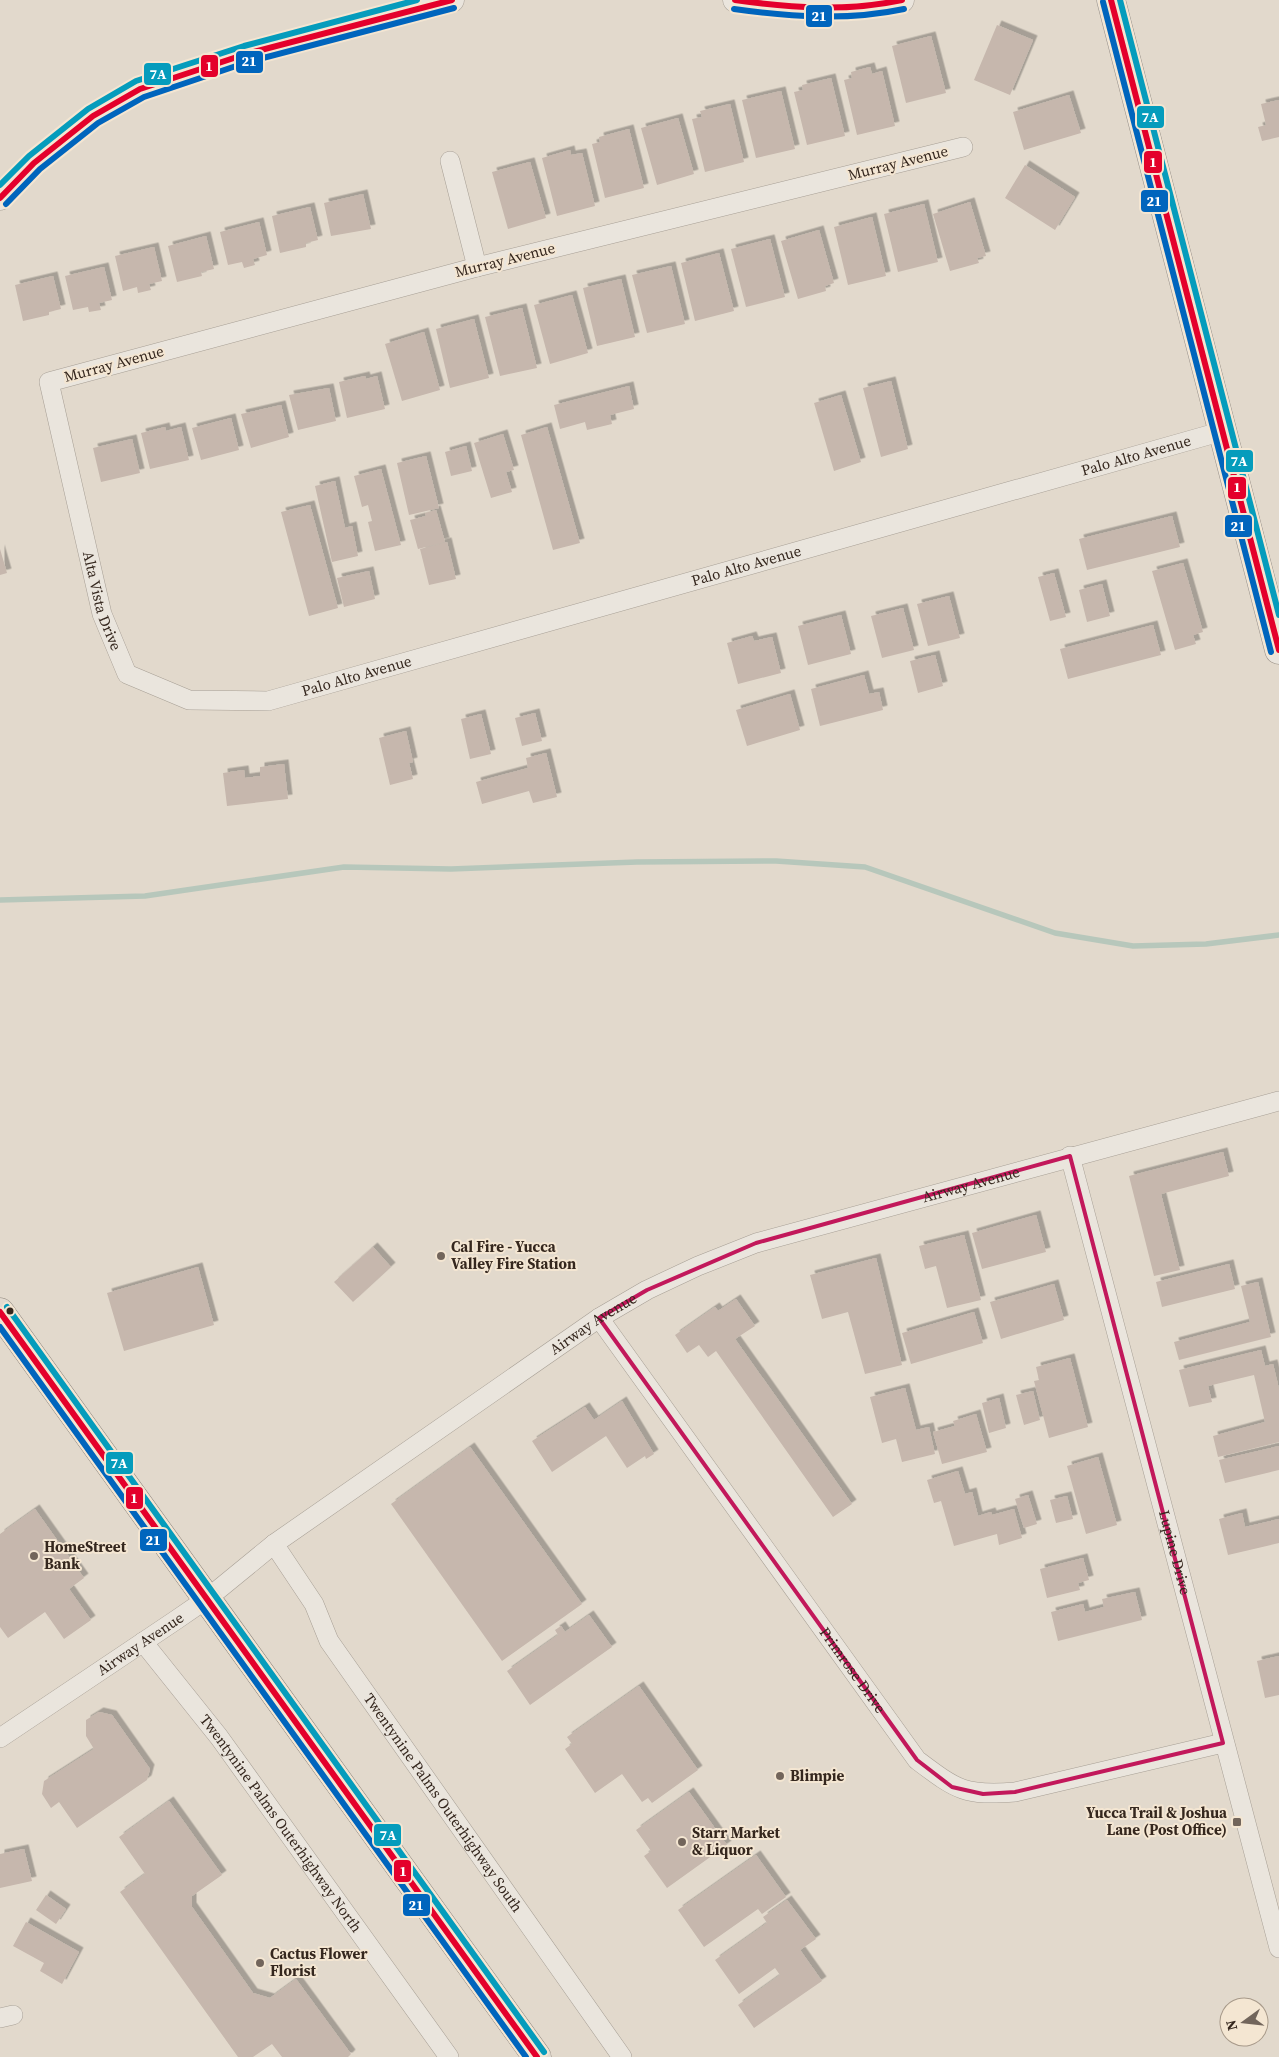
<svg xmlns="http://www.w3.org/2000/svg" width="1279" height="2057" font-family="'Source Serif 4',serif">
	<defs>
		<filter id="shadow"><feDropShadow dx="4.5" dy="-4.5" stdDeviation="0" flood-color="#0004"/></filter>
	</defs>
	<rect width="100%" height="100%" fill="#e2d9cc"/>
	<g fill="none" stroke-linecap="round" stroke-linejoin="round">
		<polyline stroke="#b7c7bb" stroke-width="5.5" points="0,900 145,896 344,867 451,869 637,862 776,861 865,867 1055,933 1133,946 1206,944 1279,935"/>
	</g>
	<g fill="#c6b7ad" filter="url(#shadow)">
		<polygon points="997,25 1033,40 1010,95 974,80"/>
		<polygon points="931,36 946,93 906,103 892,46"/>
		<polygon points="870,67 872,74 882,71 895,126 857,135 844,80 852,78 851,72"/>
		<polygon points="831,78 845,136 807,145 794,92 803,90 802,85"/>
		<polygon points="781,91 795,149 756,158 742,100"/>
		<polygon points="1069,95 1081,133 1024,150 1013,112"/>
		<polygon points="1279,100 1279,137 1262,141 1258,127 1266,125 1261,104"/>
		<polygon points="730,104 744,162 705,172 692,119 702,117 700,111"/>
		<polygon points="678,118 694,174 657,185 641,128"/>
		<polygon points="629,129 644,188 605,198 592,144 600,142 599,137"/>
		<polygon points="570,150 571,155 582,153 595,206 557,216 542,158"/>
		<polygon points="530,162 546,218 508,229 492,172"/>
		<polygon points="1025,165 1075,197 1055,230 1005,198"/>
		<polygon points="363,194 371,229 331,236 324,203"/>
		<polygon points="970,202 986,256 977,258 979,263 950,271 933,214"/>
		<polygon points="924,204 938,262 898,272 884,214"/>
		<polygon points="310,207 318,240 306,243 306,247 280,253 272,216"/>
		<polygon points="872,217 886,276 848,285 834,227"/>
		<polygon points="259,222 267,255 253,259 255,265 244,268 242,262 228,265 220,232"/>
		<polygon points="819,230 834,283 825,286 826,291 798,299 781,241"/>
		<polygon points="206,236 214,269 201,272 202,276 177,282 168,246"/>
		<polygon points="770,239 785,297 746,307 731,249"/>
		<polygon points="154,247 162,281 149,284 151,290 138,293 137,287 123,291 115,256"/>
		<polygon points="719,253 734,311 695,321 681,263"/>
		<polygon points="671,266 685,324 647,333 632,275"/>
		<polygon points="104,267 112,300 99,303 101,310 89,312 88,307 73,310 65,276"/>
		<polygon points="53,276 61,309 49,312 49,315 23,321 15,285"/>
		<polygon points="621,279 635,337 597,346 583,288"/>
		<polygon points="572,295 588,353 550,364 534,305"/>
		<polygon points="522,308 537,368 500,376 485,317"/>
		<polygon points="474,319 489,378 450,388 436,329"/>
		<polygon points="424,332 440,390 402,401 385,344"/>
		<polygon points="365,376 366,379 377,376 385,409 347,418 339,382"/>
		<polygon points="891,381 908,449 881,457 863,388"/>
		<polygon points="629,386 634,409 610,415 612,424 587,430 585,422 560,429 554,405"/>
		<polygon points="329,388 336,421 298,430 289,395"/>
		<polygon points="841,395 861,462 834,471 814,403"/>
		<polygon points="281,405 289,437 251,448 241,414"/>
		<polygon points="231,418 239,450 201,460 192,428"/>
		<polygon points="165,427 166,431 181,427 189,460 150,469 141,433"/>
		<polygon points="547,427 580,543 553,550 521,435"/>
		<polygon points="503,434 514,470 506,472 512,492 491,498 474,443"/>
		<polygon points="132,439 140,473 101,482 93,448"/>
		<polygon points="466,446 472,471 451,476 445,452"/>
		<polygon points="426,456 439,508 409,515 397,463"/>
		<polygon points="381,469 401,545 375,551 368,522 372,521 368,505 362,507 354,476"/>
		<polygon points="335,481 345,528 352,526 358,556 332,562 315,486"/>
		<polygon points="310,505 338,608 309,616 281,512"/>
		<polygon points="436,510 445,542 418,549 410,520 426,516 425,513"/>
		<polygon points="1172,516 1180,547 1087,570 1079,539"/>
		<polygon points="447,542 456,579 429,585 420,549"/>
		<polygon points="0,549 7,573 0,575"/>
		<polygon points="1183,563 1203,632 1193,635 1196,644 1175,650 1152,571"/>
		<polygon points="369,571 375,599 344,607 337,578"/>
		<polygon points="1054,573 1066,617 1050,621 1038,577"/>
		<polygon points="1102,584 1110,616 1087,622 1079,590"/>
		<polygon points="949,596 960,638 928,646 917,604"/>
		<polygon points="903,608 914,650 882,658 871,616"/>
		<polygon points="841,615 851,654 808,665 798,626"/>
		<polygon points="1153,625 1161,655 1068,679 1060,649"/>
		<polygon points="752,636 754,641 772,637 781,673 738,684 727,643"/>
		<polygon points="935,655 943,686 918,693 910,661"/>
		<polygon points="864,675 869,694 879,692 883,710 820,726 811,689"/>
		<polygon points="790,694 800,730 747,746 736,710"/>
		<polygon points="535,713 542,741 522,746 515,718"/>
		<polygon points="481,714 491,754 470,759 461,719"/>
		<polygon points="406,731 413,762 409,763 413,779 390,785 379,738"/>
		<polygon points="546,753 557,797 533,803 529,791 482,804 476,782 528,768 526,758"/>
		<polygon points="284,764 288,799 227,806 223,773 244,770 245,778 260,776 260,767"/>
		<polygon points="1223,1152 1229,1176 1161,1194 1180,1270 1154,1276 1129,1176"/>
		<polygon points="1036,1215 1046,1252 982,1269 972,1233"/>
		<polygon points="964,1235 981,1300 947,1308 936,1266 925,1269 919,1246"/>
		<polygon points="373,1247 391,1267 353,1302 334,1282"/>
		<polygon points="876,1258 902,1365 865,1374 848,1312 822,1319 810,1275"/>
		<polygon points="1229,1264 1235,1289 1162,1307 1156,1282"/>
		<polygon points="198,1267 214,1325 124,1351 107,1293"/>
		<polygon points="1258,1282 1271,1337 1179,1360 1174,1342 1250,1322 1241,1286"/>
		<polygon points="1054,1284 1064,1320 1001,1339 990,1302"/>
		<polygon points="736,1299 755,1326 735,1339 852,1504 833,1517 716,1351 708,1357 699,1345 687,1353 675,1335 715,1307 718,1311"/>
		<polygon points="974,1312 983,1343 911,1364 902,1333"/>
		<polygon points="1261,1350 1265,1366 1273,1364 1279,1389 1279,1442 1218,1457 1213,1436 1265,1422 1254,1375 1208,1386 1212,1402 1189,1407 1179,1370"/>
		<polygon points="1070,1358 1088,1427 1049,1438 1034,1381 1039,1380 1036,1367"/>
		<polygon points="905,1388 916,1430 929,1427 935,1454 902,1462 896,1439 882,1443 870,1397"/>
		<polygon points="1033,1391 1040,1420 1024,1425 1016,1395"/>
		<polygon points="999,1398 1006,1428 989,1433 982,1403"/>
		<polygon points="622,1401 654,1454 646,1459 645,1456 627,1468 606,1436 552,1472 532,1441 585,1407 594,1420"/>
		<polygon points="976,1414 987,1452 942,1464 933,1432 955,1426 953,1421"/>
		<polygon points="1279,1446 1279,1470 1225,1483 1219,1460"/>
		<polygon points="470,1447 582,1604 502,1661 391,1504"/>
		<polygon points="1098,1457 1117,1525 1086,1534 1067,1466"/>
		<polygon points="958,1471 965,1494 972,1492 978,1516 991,1512 992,1515 1014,1509 1022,1538 999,1545 997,1534 954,1546 941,1501 934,1503 927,1480"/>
		<polygon points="1028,1495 1037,1524 1024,1528 1015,1499"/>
		<polygon points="1067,1496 1073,1519 1056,1523 1050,1500"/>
		<polygon points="35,1509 84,1578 69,1589 91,1620 64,1639 45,1612 8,1638 0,1627 0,1534"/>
		<polygon points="1242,1513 1245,1527 1279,1519 1279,1543 1228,1555 1219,1519"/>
		<polygon points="1083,1558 1089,1580 1078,1583 1080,1590 1047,1598 1040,1569"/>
		<polygon points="1135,1592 1142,1620 1058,1641 1051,1612 1083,1604 1085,1612 1104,1607 1102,1599"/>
		<polygon points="589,1615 612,1647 530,1705 507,1671 558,1635 555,1630 561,1626 565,1632"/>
		<polygon points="1279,1656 1279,1695 1265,1698 1257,1661"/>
		<polygon points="639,1686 698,1770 652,1803 648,1798 642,1802 622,1774 595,1793 565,1749 572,1744 567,1737"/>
		<polygon points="99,1712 112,1715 150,1769 147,1780 77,1828 59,1802 51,1808 42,1794 44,1781 94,1749 86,1736 86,1720"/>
		<polygon points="689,1792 727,1845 667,1888 644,1856 651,1851 636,1830"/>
		<polygon points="169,1801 222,1875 192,1896 192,1907 253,1993 270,1998 296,1979 351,2054 348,2057 282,2057 272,2044 253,2057 238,2057 120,1892 145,1874 119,1837"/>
		<polygon points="24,1849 32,1881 0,1888 0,1854"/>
		<polygon points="756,1855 786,1897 762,1914 758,1909 704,1947 678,1910"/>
		<polygon points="46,1895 66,1909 56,1924 36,1910"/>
		<polygon points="787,1900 816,1939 800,1950 822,1981 754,2028 738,2005 780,1975 775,1968 739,1994 715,1960 767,1923 763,1917"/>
		<polygon points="26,1922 79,1952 62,1984 40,1971 44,1963 13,1946"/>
	</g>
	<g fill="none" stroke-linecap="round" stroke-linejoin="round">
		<g stroke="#a79f95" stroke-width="20">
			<g id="minor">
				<path id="s1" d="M963 147 477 267 49 382 102 614 127 674 189 700 268 701 1223 431"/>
				<polyline points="450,161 477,267"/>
				<path id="s2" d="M1070 1156 1279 1948"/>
				<path id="s3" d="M599 1318 917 1760C957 1790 964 1796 1015 1792L1223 1743"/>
				<path id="s4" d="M274 1544 314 1604 329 1641 622 2057"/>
				<path id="s5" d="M143 1642 219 1737 449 2057"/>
				<path id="s6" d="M0 1738 176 1620 208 1598 274 1544 599 1318 647 1290 698 1266 756 1243 1279 1101"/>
				<polyline points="0,2018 13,2015"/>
			</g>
		</g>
		<g stroke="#a79f95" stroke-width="25">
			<g id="tertiary">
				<path d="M735 0C791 9 847 14 902 0"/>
				<polyline points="0,198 34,163 93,116 140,89 246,54 452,0"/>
			</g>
		</g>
		<g stroke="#978e85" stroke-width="29">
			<polyline id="secondary" points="1111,0 1279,650"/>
		</g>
		<g stroke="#8d847c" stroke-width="29">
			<polyline id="primary" points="0,1312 537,2057"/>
		</g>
		<use href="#minor" stroke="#eae5dd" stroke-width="19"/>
		<use href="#tertiary" stroke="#eae5dd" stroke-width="24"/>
		<use href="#secondary" stroke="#eae5dd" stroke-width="28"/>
		<use href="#primary" stroke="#e2dacf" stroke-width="28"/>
		<g stroke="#f4e6d2" stroke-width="10">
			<g id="bus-1">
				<path d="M735 0C791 8 846 12 902 0"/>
				<polyline points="1111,0 1279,650"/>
				<polyline points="0,198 34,163 93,116 140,89 246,54 452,0"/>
				<polyline points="0,1312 537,2057"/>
			</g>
		</g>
		<g stroke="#f4e6d2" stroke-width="10">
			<g id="bus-2">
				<polyline points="1103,2 1271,652"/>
				<path d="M734 9C791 17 847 21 904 9"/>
				<polyline points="6,204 40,169 98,123 144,97 248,62 454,8"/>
				<polyline points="0,1327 526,2057"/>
			</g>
		</g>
		<g stroke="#f4e6d2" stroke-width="10">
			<g id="bus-3">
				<polyline points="1120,0 1279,615"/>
				<polyline points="0,185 29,156 88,109 136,81 244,46 417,0"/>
				<polyline points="7,1307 544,2052"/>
			</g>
		</g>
		<use href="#bus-1" stroke="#e4002b" stroke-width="6"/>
		<use href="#bus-2" stroke="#0065bd" stroke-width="6"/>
		<use href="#bus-3" stroke="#059cbc" stroke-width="6"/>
	</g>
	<path fill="none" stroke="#c2185b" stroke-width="4" stroke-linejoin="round" d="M1070 1156 1223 1743 1015 1792 983 1794 952 1787 917 1760 599 1318 647 1290 756 1243Z"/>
	<g fill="#72655b" stroke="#f4e6d2" stroke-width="2">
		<circle cx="441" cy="1256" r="5"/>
		<circle cx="34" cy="1556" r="5"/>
		<circle cx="780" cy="1776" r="5"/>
		<rect x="1232" y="1817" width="10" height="10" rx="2.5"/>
		<circle cx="682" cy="1842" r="5"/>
		<circle cx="260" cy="1963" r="5"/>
	</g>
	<circle fill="#35271e" stroke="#f4e6d2" stroke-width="2" cx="10" cy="1311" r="4.5"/>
	<g text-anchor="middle" stroke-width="4" stroke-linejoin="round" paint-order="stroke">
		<g font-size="15" fill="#35271e" stroke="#f4e6d2">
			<text transform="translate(898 163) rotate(-14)" y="5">Murray Avenue</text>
			<text transform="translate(505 260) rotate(-14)" y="5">Murray Avenue</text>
			<text transform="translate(114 364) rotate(-15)" y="5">Murray Avenue</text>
			<text dy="5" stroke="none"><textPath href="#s1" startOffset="2295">Palo Alto Avenue</textPath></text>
			<text dy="5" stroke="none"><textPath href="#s1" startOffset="1890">Palo Alto Avenue</textPath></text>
			<text dy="5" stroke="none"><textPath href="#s1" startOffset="1169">Alta Vista Drive</textPath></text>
			<text dy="5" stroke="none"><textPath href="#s1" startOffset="1485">Palo Alto Avenue</textPath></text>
			<text dy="5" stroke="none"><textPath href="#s6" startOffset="1129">Airway Avenue</textPath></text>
			<text dy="5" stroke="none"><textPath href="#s6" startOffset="724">Airway Avenue</textPath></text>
			<text dy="5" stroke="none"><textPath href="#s2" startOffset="410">Lupine Drive</textPath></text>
			<text dy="5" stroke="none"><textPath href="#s6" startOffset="169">Airway Avenue</textPath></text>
			<text dy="5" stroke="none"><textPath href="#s3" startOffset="434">Primrose Drive</textPath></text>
			<text dy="5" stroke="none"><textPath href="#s4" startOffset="310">Twentynine Palms Outerhighway South</textPath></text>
			<text dy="5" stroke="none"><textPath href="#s5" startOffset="228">Twentynine Palms Outerhighway North</textPath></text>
		</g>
		<g font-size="15" font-weight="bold" fill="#35271e" stroke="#f4e6d2" text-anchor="start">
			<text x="451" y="1252">Cal Fire - Yucca<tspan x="451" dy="17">Valley Fire Station</tspan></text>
			<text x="44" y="1552">HomeStreet<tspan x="44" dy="17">Bank</tspan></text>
			<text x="790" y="1781">Blimpie</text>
			<text x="1227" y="1818" text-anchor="end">Yucca Trail &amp; Joshua<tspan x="1227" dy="17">Lane (Post Office)</tspan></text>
			<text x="692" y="1838">Starr Market<tspan x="692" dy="17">&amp; Liquor</tspan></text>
			<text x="270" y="1959">Cactus Flower<tspan x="270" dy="17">Florist</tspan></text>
		</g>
	</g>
	<g stroke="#f4e6d2" stroke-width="2">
		<rect x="805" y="4" width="28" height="24" rx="5" fill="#0065bd"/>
		<rect x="235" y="50" width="29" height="24" rx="5" fill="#0065bd"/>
		<rect x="200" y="54" width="19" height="24" rx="5" fill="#e4002b"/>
		<rect x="143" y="62" width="29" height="24" rx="5" fill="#059cbc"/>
		<rect x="1136" y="105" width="29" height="24" rx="5" fill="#059cbc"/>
		<rect x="1143" y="150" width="20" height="24" rx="5" fill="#e4002b"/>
		<rect x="1140" y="189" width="29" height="24" rx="5" fill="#0065bd"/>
		<rect x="1225" y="449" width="29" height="24" rx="5" fill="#059cbc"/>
		<rect x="1227" y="476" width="20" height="24" rx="5" fill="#e4002b"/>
		<rect x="1224" y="514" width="29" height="24" rx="5" fill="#0065bd"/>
		<rect x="105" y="1451" width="29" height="24" rx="5" fill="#059cbc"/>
		<rect x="125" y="1486" width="19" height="24" rx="5" fill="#e4002b"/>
		<rect x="139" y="1528" width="29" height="24" rx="5" fill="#0065bd"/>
		<rect x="373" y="1823" width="29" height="24" rx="5" fill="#059cbc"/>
		<rect x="393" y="1859" width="19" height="24" rx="5" fill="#e4002b"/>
		<rect x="402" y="1893" width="29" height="24" rx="5" fill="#0065bd"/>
	</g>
	<g font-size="14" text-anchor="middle" font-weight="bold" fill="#fff">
		<text x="819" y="21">21</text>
		<text x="249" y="66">21</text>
		<text x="209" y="71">1</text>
		<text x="158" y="79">7A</text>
		<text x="1150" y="122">7A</text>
		<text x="1153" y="167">1</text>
		<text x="1154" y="206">21</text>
		<text x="1239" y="466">7A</text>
		<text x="1237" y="492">1</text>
		<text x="1238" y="531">21</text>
		<text x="119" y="1468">7A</text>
		<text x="134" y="1503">1</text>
		<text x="153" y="1545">21</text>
		<text x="388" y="1840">7A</text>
		<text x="403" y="1876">1</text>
		<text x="416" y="1910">21</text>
	</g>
	<g transform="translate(1244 2022) rotate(255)"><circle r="24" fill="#f4e6d2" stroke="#a89a8a"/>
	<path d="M0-4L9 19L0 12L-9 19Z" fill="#72655b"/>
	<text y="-8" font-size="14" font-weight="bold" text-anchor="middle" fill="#35271e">N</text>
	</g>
</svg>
